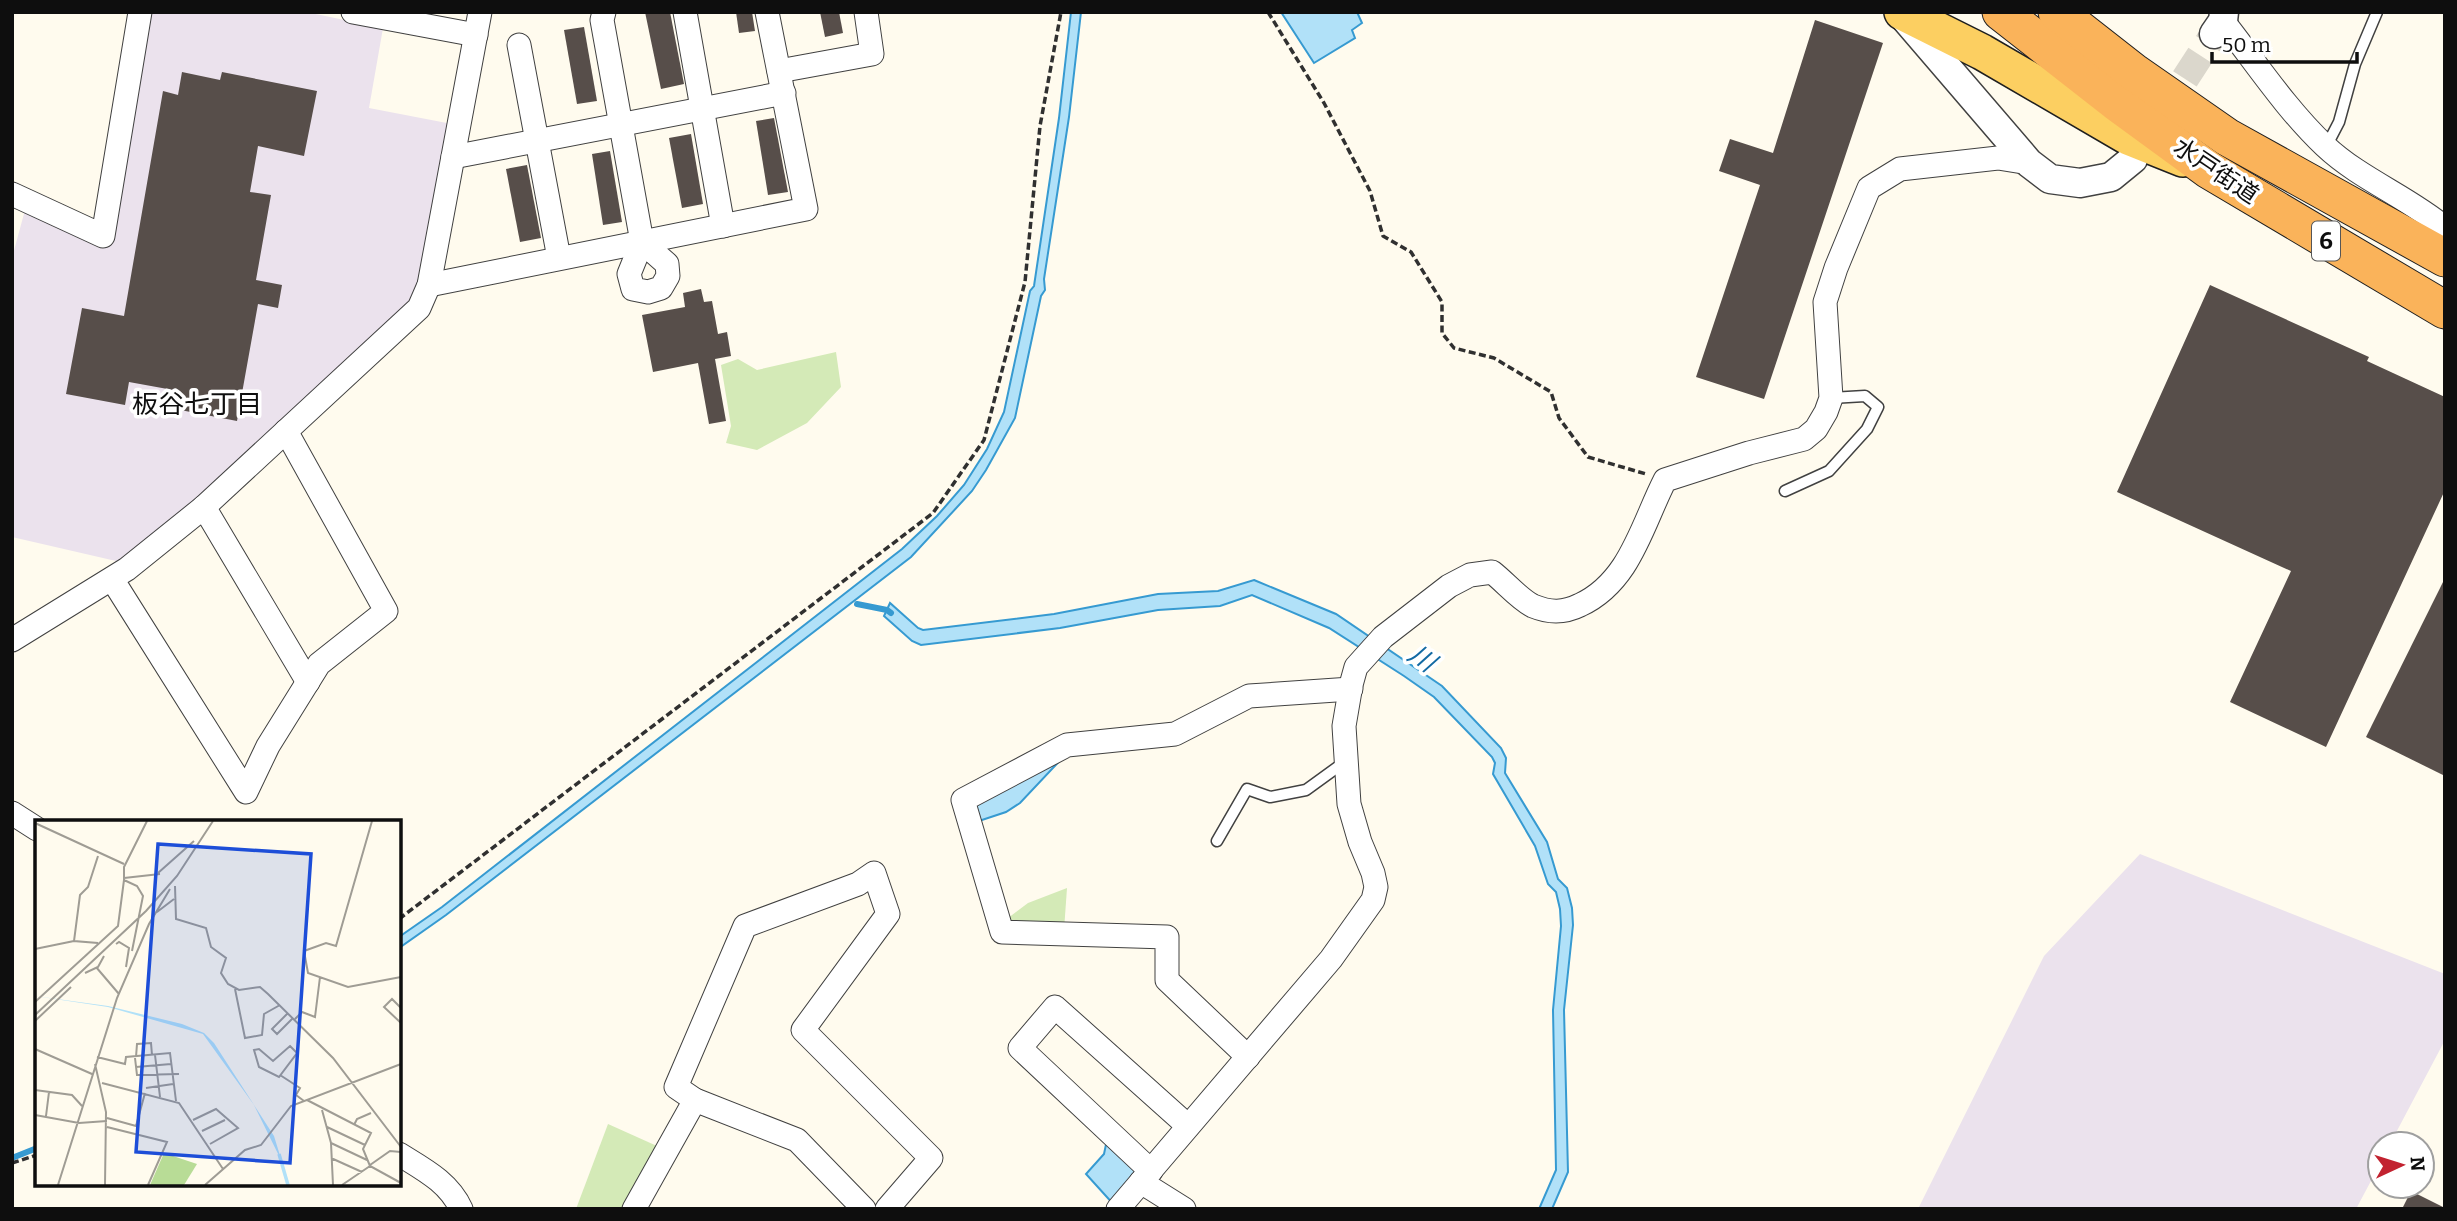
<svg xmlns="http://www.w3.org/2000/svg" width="2457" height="1221" font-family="Bitter,'Noto Sans JP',serif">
	<rect width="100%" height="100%" fill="#fffbee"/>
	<g fill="#ebe2ed">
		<polygon points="147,12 306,12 383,28 369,108 452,124 416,305 129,564 12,537 12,258 25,210 99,244"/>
		<polygon points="2140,854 2445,974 2445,1040 2390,1144 2380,1144 2380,1164 2356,1209 1918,1209 2044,956"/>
	</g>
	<g fill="#d4eab7">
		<polygon points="836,352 841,387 807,423 757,450 726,443 731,426 721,365 738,359 757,370"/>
		<polygon points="1067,888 1064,930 1004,921 1028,903"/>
		<polygon points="608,1124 657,1146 626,1209 576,1209"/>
	</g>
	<g fill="#b1e1f8" stroke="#369ad1" stroke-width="2">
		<polygon points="1071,12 1081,12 1069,117 1044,279 1045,290 1041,296 1015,418 986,470 972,491 911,557 446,915 399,948 399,937 442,907 902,549 937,516 964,485 987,449 1004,412 1030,291 1034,286 1059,118"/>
		<polygon points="1281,12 1357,12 1362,23 1352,30 1355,38 1314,63"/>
		<polygon points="1254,580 1336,614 1442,686 1501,748 1506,758 1505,773 1547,842 1558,879 1567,888 1572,908 1573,925 1564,1010 1568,1172 1552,1209 1539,1209 1556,1170 1553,1010 1561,926 1560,909 1556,892 1548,884 1535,846 1493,774 1495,763 1492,757 1434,697 1404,676 1329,628 1252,595 1220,606 1158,610 1060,628 921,645 912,641 884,616 890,603 918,628 923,630 1054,614 1158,594 1218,591"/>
		<polygon points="1068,752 1020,803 1006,812 973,823 968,803"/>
		<polygon points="1108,1135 1146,1170 1115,1206 1086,1174 1104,1154"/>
	</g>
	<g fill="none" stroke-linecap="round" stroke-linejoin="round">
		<g stroke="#369ad1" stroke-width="6">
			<polyline points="857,604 887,610 891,613"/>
			<polyline points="12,1158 37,1148"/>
		</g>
	</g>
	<g fill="#574e4a">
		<polygon points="645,12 670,12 684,84 661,89"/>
		<polygon points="736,12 752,12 755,31 739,33"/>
		<polygon points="820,12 839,12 843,33 825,37"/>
		<polygon points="1815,20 1883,43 1764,399 1696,377 1760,185 1719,171 1730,139 1773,153"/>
		<polygon points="584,27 597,101 577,104 564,30"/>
		<polygon points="182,72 220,80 222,72 317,91 304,156 258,146 250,192 271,195 256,280 282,285 278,308 258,304 237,421 170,408 173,390 129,382 125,405 66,394 82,308 124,316 163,91 178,95"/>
		<polygon points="774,118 788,192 768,195 756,121"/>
		<polygon points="691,134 703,204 682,208 669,138"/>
		<polygon points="610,151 622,222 603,225 592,154"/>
		<polygon points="527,165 541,238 520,242 506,169"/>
		<polygon points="2210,285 2369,357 2367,361 2445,397 2445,490 2326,747 2230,702 2291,571 2117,492"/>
		<polygon points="701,289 704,302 712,301 718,334 727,332 731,356 715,359 726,421 709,424 698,363 653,372 642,315 685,307 683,293"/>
		<polygon points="2445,578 2445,776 2366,737"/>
		<polygon points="2411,1191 2445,1208 2445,1209 2402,1209"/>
	</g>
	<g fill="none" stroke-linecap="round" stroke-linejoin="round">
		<polyline stroke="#dbd7cc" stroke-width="28" stroke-dasharray="28 14" stroke-linecap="butt" points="2162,114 2214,34"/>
		<g stroke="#414141" stroke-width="13">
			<g id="service">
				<polyline points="2326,147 2339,122 2355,64 2377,12"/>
				<polyline points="1785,491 1829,471 1867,429 1878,407 1865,396 1831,398"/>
				<polyline points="1217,841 1247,789 1270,797 1306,790 1346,761"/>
			</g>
		</g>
		<g stroke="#414141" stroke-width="25">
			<g id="minor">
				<polyline points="353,12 476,35"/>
				<polyline points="604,12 602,20 642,242 629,274 633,289 648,292 661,288 668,276 667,264 642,242"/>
				<polyline points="685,12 723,226"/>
				<path d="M2223 21C2256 63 2286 109 2325 146 2360 179 2408 197 2445 228"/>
				<polyline points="519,45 559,258"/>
				<polyline points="779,71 872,54 866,12"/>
				<polyline points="453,157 784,93"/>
				<polyline points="12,194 103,236 140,12"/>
				<polyline points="429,285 806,209 767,12"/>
				<polyline points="204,507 308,682"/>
				<polyline points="112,579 246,792 268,746 319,664 386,611 286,431"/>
				<polyline points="12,640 127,569 204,507 419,308 429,285 480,12"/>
				<polyline points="12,813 37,829"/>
				<polyline points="1248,1057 1167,980 1167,937 1002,932 963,800 1067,745 1175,734 1249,696 1351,689"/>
				<path d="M399 1154C423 1169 449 1182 461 1209"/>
				<polyline points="1151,1171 1020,1048 1055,1007 1188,1126"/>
				<polyline points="1141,1182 1184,1209"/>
				<polyline points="634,1209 695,1100"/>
				<polyline points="864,1209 797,1140 695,1100 676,1087 745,926 858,884 874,873 888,914 803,1030 931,1158 887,1209"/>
				<path d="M1118 1209 1331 959 1373 900 1376 887 1373 873 1360 842 1349 804 1344 726 1351 685 1356 667 1383 637 1449 586 1470 575 1492 572C1505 582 1519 599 1533 606 1550 613 1564 613 1580 605 1630 582 1642 525 1665 480L1749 453 1804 439 1816 429 1826 412 1831 398 1825 302 1836 268 1869 188 1900 169 1998 158 2029 163"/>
			</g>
		</g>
		<g stroke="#414141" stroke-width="31">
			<g id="tertiary">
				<polyline points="1902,15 2029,163 2050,179 2080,183 2111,177 2133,159"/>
				<polyline points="2214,34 2223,21 2224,12"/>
			</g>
		</g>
		<g stroke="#1f1f1f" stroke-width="38">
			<polyline id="primary" points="1902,12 1982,52 2128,137 2183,159"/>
		</g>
		<g stroke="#1f1f1f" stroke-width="39">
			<g id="trunk">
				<polyline points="2001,12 2116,102 2209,170 2445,310"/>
				<polyline points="2057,12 2135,73 2227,137 2445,258"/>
			</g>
		</g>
		<g stroke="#303030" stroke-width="3.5" stroke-dasharray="7 3.5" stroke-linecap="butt">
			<polyline points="1268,12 1324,103 1370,191 1383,236 1411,252 1442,302 1442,333 1454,348 1494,358 1551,392 1559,418 1588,457 1646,474"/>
			<polyline points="399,919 933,513 984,440 1025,282 1040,126 1061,12"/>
			<polyline points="12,1163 37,1155"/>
		</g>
		<use href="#service" stroke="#fff" stroke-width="10"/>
		<use href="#minor" stroke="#fff" stroke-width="23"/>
		<use href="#tertiary" stroke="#fff" stroke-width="28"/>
		<use href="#primary" stroke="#fccf61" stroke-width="35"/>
		<use href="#trunk" stroke="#fab35a" stroke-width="37"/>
	</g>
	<g text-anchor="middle" stroke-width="7" stroke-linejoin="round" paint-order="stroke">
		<rect fill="#fff" stroke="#565656" stroke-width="2" x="2312" y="221.5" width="28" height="39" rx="5"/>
		<g font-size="23" font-weight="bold" fill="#0e0e0e">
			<text x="2326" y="249">6</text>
		</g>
		<g font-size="24" fill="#0e0e0e" stroke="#fff">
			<text transform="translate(2216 171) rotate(34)" y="8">水戸街道</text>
		</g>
		<g font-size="26" fill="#0e0e0e" stroke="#fff">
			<text x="197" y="413">板谷七丁目</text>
		</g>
		<g font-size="26" font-style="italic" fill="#136aa3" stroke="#fff">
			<text transform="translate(1422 658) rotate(34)" y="9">川</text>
		</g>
	</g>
	<g transform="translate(35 820)">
		<rect width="366" height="366" fill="#fffbee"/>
		<path d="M129 333 162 344 149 365H115Z" fill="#b8dc96"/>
		<path d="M0 176 73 186 147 204 169 213 179 223 239 316 247 342 219 285 168 214 73 187Z" fill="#b1e1f8"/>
		<path fill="none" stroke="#b1e1f8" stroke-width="3.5" d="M244 334 253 365"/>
		<path fill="none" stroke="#9f9c94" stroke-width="2" d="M337 1 301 126 291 123 269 131 273 153 313 167 366 157M0 3 89 44M63 36 53 67 45 75 39 121 63 123M123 53 159 21M89 58 125 54M140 66 141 99 171 108 176 127 191 138 186 153 193 164 204 170 225 167 233 174 298 238 366 327M122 92 139 79M81 124 84 122 94 128 91 147M0 129 39 121M97 131 108 76 102 66 89 60V47L112 1M61 147 84 174M50 153 63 147 69 136M200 169 210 218 227 215 229 194 245 185M0 182 83 106 89 60M366 188 357 179 349 187 366 203M253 193 237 209 242 214 258 198M0 195 111 91 142 56 178 1M260 199 267 192 280 197 285 157M0 201 36 167M255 226 262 233 244 257 224 247 219 230 224 229 238 241ZM0 229 57 254M120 235 125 277M62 237 90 244 91 237 135 233 141 281M101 237 102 224 116 223 117 235M100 238 102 255 144 254H137M60 244 71 292 70 365M101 247 136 244M245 255 265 268 261 275 269 281M67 263 144 283 188 349M111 268 138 264M0 270 37 275 47 286M272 280 336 313 328 329 335 346 366 363M287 290 296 323 298 365M0 295 44 303 72 301M11 296 14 272M72 298 101 306 110 273M158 300 181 289 203 308 175 324M319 305 322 299 336 293M72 307 132 322 113 365M292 307 330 325M167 311 190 300M296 323 332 340M296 338 327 352M335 345 355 331 366 332M23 365 82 178 114 104 135 69M170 365 210 330 226 325 256 286 366 244M307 365 335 346"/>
		<path fill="#1d4ed8" fill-opacity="0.15" stroke="#1d4ed8" stroke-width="3.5" d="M123 24 276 34 255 343 101 332Z"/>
		<rect width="366" height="366" fill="none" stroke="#0e0e0e" stroke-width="3.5"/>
	</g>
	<rect width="2457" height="1221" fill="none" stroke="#0e0e0e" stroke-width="28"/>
	<g transform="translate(2401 1165) rotate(86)"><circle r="33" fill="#ffffff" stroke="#9f9f9f" stroke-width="2"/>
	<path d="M0-5L12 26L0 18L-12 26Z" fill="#c22230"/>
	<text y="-10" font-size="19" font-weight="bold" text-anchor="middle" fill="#0e0e0e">N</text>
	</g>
	<path d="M2212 52v10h145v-10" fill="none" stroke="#0e0e0e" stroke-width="3.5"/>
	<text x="2222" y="52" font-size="21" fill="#0e0e0e" stroke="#ffffff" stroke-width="5" paint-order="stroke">50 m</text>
</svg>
